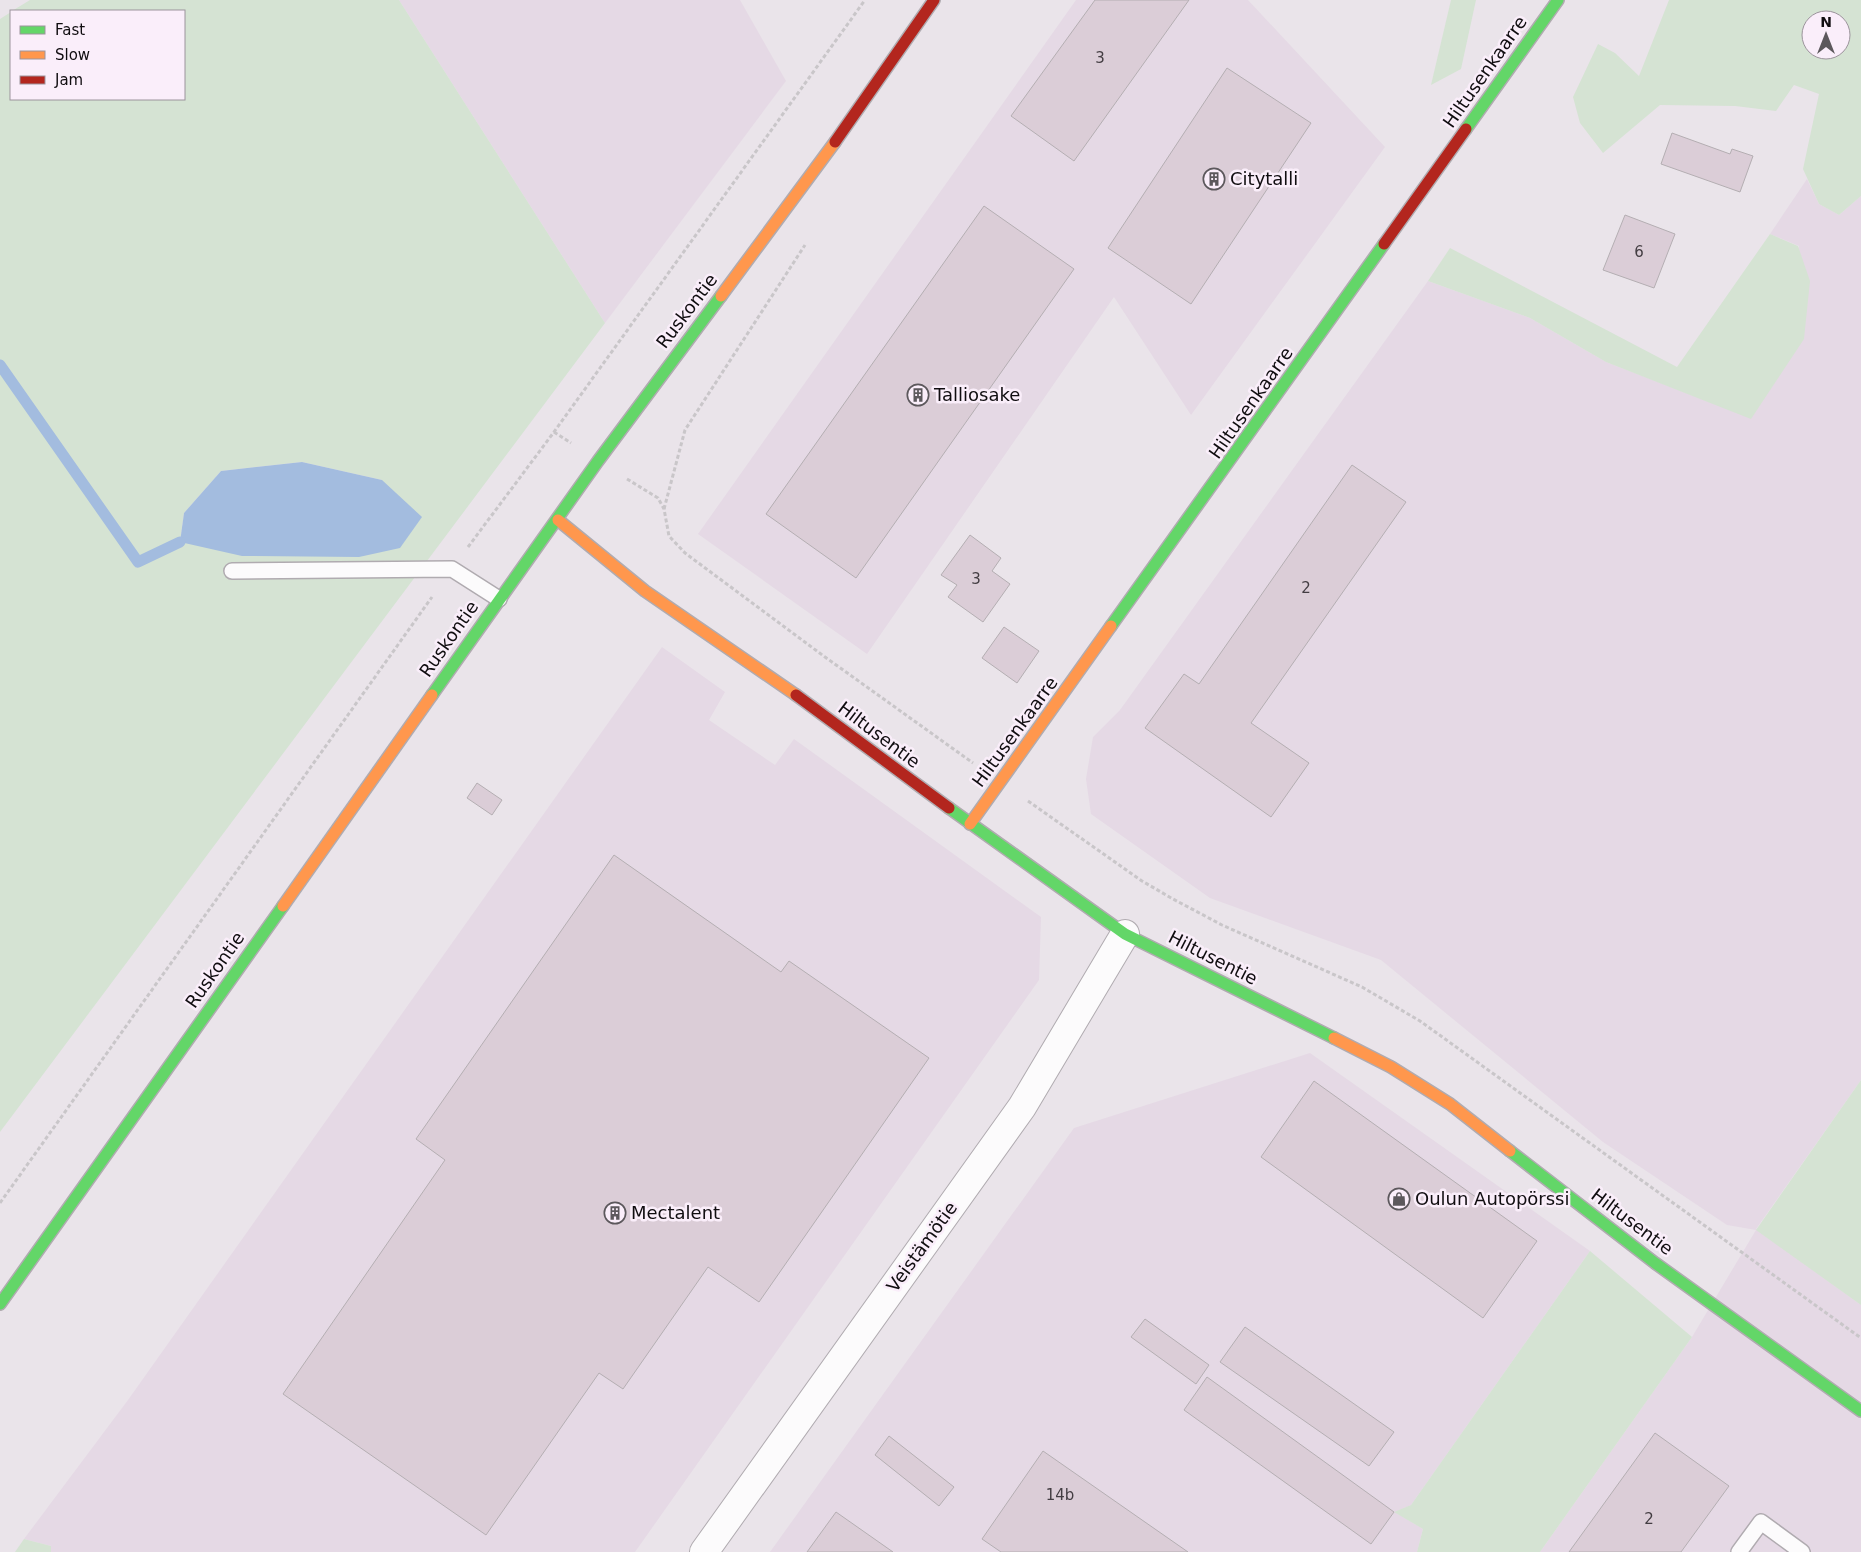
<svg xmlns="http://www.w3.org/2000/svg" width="1861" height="1552" font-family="'DejaVu Sans',sans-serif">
	<rect width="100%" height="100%" fill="#eae4ea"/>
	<g fill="#e5d9e5">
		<polygon points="399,0 740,0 786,81 605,323"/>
		<polygon points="1076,0 1248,0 1385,147 1191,415 1114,297 867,654 698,534"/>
		<polygon points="1807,179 1819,204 1839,215 1861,196 1861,1080 1756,1229 1861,1305 1861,1552 1540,1552 1692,1337 1756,1230 1727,1225 1603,1142 1381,960 1210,898 1091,814 1086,779 1093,737 1120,710 1428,281 1530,318 1606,362 1751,418 1799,246 1770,234"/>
		<polygon points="662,647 725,692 709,720 775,765 794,739 1041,917 1039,980 635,1552 51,1552 51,1546 24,1539 128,1400"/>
		<polygon points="1310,1053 1590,1251 1411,1505 1395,1512 1423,1529 1417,1552 770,1552 1074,1128"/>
	</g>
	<g fill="#d5e3d3" fill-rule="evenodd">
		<path d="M30 0H399L605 323 0 1132V19L11 12V99H184V11H12ZM302 462 382 480 180 542 184 513 221 471Z"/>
		<polygon points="1451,0 1476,0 1461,69 1431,85"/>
		<path d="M1669 0H1861V196L1839 215 1819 204 1803 169 1819 94 1794 85 1776 111 1735 106 1660 105 1603 153 1580 123 1573 97 1598 44 1615 53 1639 76ZM1811 20H1841V50H1811Z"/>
		<polygon points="1770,234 1798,246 1810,281 1804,339 1751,419 1606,362 1530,318 1428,281 1450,248 1677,367"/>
		<polygon points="1861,1080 1861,1305 1756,1230"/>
		<polygon points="1590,1251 1692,1337 1540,1552 1417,1552 1423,1529 1394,1512 1411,1505"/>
		<polygon points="24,1539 51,1546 51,1552 15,1552"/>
	</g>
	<polygon fill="#a3bcdf" points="302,462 382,480 422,517 400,548 359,557 242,556 180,542 184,513 221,471"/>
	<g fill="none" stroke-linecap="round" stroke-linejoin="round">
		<polyline stroke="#a3bcdf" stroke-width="11" points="0,365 138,562 180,542"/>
	</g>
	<g fill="#dbcdd7" stroke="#b4aeb2">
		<polygon points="1095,0 1189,0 1074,161 1011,116"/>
		<polygon points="1227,68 1311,123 1191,304 1108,248"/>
		<polygon points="1672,133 1730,154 1732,149 1753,156 1740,192 1661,164"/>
		<polygon points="984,206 1074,269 856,578 766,514"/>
		<polygon points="1625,215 1675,234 1654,288 1603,270"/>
		<polygon points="1352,465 1406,502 1251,723 1309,763 1271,817 1145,728 1184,674 1199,684"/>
		<polygon points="970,535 1001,558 992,571 1010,584 983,622 948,597 957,585 941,575"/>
		<polygon points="1004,627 1039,651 1017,683 982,658"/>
		<polygon points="477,783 502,800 492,815 467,798"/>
		<polygon points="614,855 781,972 789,961 929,1058 759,1302 708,1267 623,1389 599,1373 486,1535 283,1394 445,1160 416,1139"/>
		<polygon points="1314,1081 1537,1241 1483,1318 1261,1157"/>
		<polygon points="1145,1319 1209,1365 1196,1384 1131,1337"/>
		<polygon points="1245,1327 1394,1432 1369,1466 1220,1362"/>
		<polygon points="1207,1377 1394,1512 1371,1544 1184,1410"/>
		<polygon points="1655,1433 1729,1486 1681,1552 1569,1552"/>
		<polygon points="889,1436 954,1487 939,1506 875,1455"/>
		<polygon points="1043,1451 1188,1552 1001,1552 982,1539"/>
		<polygon points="836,1512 893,1552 807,1552"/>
	</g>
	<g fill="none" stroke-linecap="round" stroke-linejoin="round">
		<g stroke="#b0abb0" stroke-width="18">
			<g id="lane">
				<polyline points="232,571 452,569 499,599"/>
				<polyline points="1739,1552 1761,1522 1802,1552"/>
			</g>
		</g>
		<g stroke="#b0abb0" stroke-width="30">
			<polyline id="street" points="704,1552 1022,1107 1125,934"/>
		</g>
		<g stroke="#b0abb0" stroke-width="14">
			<g id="fast">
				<polyline points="1466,129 1558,0"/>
				<polyline points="1111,626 1384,244"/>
				<polyline points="432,695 598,461 721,296"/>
				<polyline points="949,808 1125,934 1334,1038"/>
				<polyline points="1510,1151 1655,1263 1861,1411"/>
				<polyline points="0,1304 283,906"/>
			</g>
		</g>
		<g stroke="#b0abb0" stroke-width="14">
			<g id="slow">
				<polyline points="721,296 835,142"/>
				<polyline points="558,520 645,591 796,695"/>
				<polyline points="970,824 1111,626"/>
				<polyline points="283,906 432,695"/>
				<polyline points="1334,1038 1391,1067 1450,1104 1510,1151"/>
			</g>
		</g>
		<g stroke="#b0abb0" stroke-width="14">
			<g id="jam">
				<polyline points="835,142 934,0"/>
				<polyline points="1384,244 1466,129"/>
				<polyline points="796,695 949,808"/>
			</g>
		</g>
		<g stroke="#c9c6c9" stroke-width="3" stroke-dasharray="4 2.5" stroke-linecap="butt">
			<polyline points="554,432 571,443"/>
			<polyline points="627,479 658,498 664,509 669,536 685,553 825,657 973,763"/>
			<polyline points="664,509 685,430 805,245"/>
			<polyline points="468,547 554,432 865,0"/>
			<polyline points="1028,801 1142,881 1173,899 1222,925 1362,987 1420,1021 1861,1338"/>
			<polyline points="0,1203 432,597"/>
		</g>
		<use href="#lane" stroke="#fcfbfc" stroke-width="15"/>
		<use href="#street" stroke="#fcfbfc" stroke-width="28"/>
		<use href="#fast" stroke="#63d668" stroke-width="11"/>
		<use href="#slow" stroke="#ff974d" stroke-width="11"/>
		<use href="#jam" stroke="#b3261e" stroke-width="11"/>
	</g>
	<defs>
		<g id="building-ring" transform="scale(1.125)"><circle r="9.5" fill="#faeefa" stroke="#5c585c" stroke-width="1.5"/><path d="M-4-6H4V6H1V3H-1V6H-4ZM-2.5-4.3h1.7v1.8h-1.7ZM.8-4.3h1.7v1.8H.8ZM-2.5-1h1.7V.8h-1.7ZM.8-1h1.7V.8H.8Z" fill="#5c585c"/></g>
		<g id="shop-ring" transform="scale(1.125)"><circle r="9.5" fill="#faeefa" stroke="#5c585c" stroke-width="1.5"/><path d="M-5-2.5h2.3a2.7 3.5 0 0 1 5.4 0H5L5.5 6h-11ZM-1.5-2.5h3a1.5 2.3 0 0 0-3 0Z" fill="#5c585c"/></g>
	</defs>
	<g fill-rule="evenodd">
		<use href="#building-ring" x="1214" y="179"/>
		<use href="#building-ring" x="918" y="395"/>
		<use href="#shop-ring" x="1399" y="1199"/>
		<use href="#building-ring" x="615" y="1213"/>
	</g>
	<g text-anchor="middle" stroke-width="5" stroke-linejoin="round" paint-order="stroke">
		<g font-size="15" fill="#433d42">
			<text x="1100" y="63">3</text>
			<text x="1639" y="257">6</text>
			<text x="976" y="584">3</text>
			<text x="1306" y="593">2</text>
			<text x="1060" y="1500">14b</text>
			<text x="1649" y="1524">2</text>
		</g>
		<g font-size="18" fill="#100d10" stroke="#faeefa">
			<text transform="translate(1485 72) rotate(-55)" y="6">Hiltusenkaarre</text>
			<text transform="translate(687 311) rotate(-53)" y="6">Ruskontie</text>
			<text transform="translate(1251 403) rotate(-55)" y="6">Hiltusenkaarre</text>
			<text transform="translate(449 639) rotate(-55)" y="6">Ruskontie</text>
			<text transform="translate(1015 732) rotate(-54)" y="6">Hiltusenkaarre</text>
			<text transform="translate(879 735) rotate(37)" y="6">Hiltusentie</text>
			<text transform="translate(1213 958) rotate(27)" y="6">Hiltusentie</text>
			<text transform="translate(215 970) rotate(-55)" y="6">Ruskontie</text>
			<text transform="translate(1632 1222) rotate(37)" y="6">Hiltusentie</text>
			<text transform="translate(922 1247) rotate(-54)" y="6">Veistämötie</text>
		</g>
		<g font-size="18" fill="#100d10" stroke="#faeefa" text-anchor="start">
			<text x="1230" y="185">Citytalli</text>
			<text x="934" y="401">Talliosake</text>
			<text x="1415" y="1205">Oulun Autopörssi</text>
			<text x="631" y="1219">Mectalent</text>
		</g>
	</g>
	<rect x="10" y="10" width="175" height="90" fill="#faeefa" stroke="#9c949c"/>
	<rect x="20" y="26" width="25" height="8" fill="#63d668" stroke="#9c949c"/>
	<text x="55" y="35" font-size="15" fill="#100d10">Fast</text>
	<rect x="20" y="51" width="25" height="8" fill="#ff974d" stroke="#9c949c"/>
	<text x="55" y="60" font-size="15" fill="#100d10">Slow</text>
	<rect x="20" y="76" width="25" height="8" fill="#b3261e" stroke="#9c949c"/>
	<text x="55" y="85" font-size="15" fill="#100d10">Jam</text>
	<g transform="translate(1826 35)"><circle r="24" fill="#faeefa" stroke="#9c949c"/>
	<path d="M0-4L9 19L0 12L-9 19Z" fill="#5c585c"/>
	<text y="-8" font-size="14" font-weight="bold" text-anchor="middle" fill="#100d10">N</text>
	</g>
</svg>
